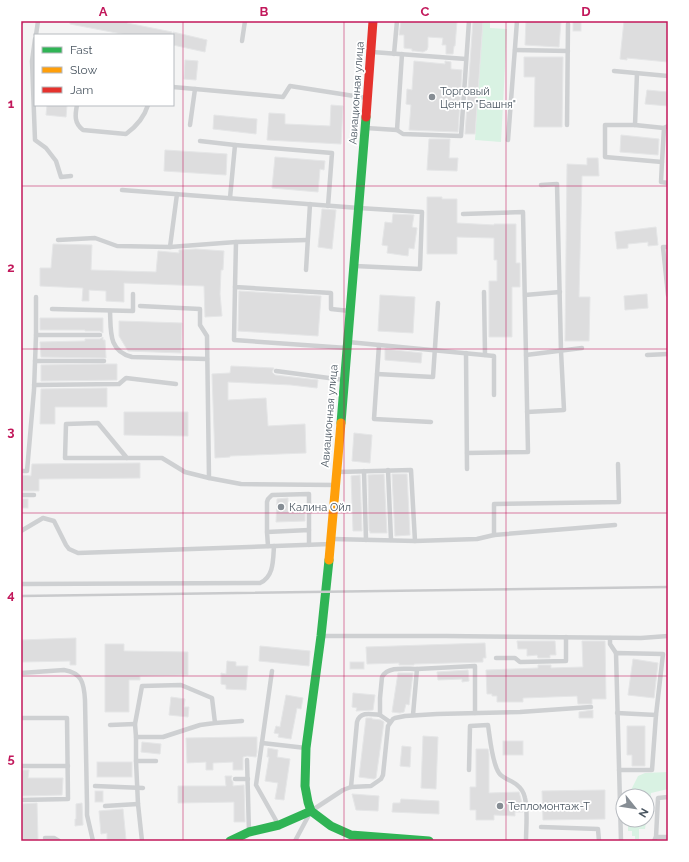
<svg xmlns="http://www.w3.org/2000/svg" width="689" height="862" font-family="Raleway,sans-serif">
	<rect width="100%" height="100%" fill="#f4f4f4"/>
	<g fill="#d9f2e3">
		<polygon points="483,21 490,21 490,28 507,29 501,142 475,140"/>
		<polygon points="668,772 668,789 651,793 650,800 647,804 647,796 628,796 638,776 645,773"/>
		<polygon points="628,820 646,822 645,829 639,829 639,839 635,839 635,836 632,836 632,831 628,831"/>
	</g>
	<g fill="#ddddde" stroke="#e5e6e7">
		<polygon points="70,21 128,21 127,23 172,32 172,35 127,35 70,24"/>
		<polygon points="401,21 457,21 455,46 454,46 453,54 446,54 446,45 442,45 443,38 428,37 428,47 427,50 423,52 415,51 412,51 412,49 404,48 404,35 399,35"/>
		<polygon points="473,21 483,21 475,134 465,134"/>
		<polygon points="526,21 561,21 559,47 525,45"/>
		<rect x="573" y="21" width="8" height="10"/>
		<polygon points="624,21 668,21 668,62 627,58 627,60 620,59"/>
		<polygon points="173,32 207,40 205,52 173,45"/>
		<polygon points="524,57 563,57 562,127 534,127 535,77 524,77"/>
		<polygon points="185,60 198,61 196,80 184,79"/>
		<polygon points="414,61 445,64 445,61 451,62 451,69 462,70 458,132 409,130 411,105 406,104 407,89 412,90"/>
		<polygon points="647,90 668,92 668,106 645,104"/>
		<polygon points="47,105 67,105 66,117 46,115"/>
		<polygon points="331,105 343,106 341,144 267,140 269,113 285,114 285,124 330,126"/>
		<polygon points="214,115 257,119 256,134 213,129"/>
		<polygon points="621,135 659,139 658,155 620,152"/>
		<polygon points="429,139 450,139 449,158 458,158 457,171 427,170"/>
		<polygon points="165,150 227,154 226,175 164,171"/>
		<polygon points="275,157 325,161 324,170 320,169 318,192 272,188"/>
		<polygon points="587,158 598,158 599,176 582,176 579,297 590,297 589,341 565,341 567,164 587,165"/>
		<polygon points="427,197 442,197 442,199 457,199 457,223 494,225 494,224 516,224 516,263 520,263 520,287 512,287 512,337 489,337 489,281 497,281 497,260 494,260 494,238 457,237 457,254 427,254"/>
		<polygon points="322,209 336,210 332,249 318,247"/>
		<polygon points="393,214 414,215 412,227 417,228 414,249 409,248 408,256 387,253 388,246 382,245 385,222 392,223"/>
		<polygon points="656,227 658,245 648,246 648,242 628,244 628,248 617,249 615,232"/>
		<polygon points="53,244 92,245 91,270 156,272 158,251 179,253 179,250 196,249 224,251 223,270 221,270 220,294 222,316 205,317 204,286 124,283 124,302 106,301 106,291 89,290 89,301 82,301 83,288 40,286 40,268 51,268"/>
		<polygon points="239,291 321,296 318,336 238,331"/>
		<polygon points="647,294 648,308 625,310 624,296"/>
		<polygon points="380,295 415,297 413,333 378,331"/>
		<polygon points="40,318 103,318 103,333 100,331 85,331 85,330 40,330"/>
		<polygon points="119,321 182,323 181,353 128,351 119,336"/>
		<polygon points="103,337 103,340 105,340 106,358 41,357 40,342 85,341 85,339 100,339"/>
		<polygon points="385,349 422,353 421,363 385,360"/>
		<polygon points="106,364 117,364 117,380 41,381 41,365"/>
		<polygon points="231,366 274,368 272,372 275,375 318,380 317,388 291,385 228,382 228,400 266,398 268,426 305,424 306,453 230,456 230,457 215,458 212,374 230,373"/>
		<polygon points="107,388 107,407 55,407 55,424 40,424 41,389"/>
		<polygon points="124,412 188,412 188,436 124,435"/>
		<polygon points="354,433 372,435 370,463 352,461"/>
		<polygon points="140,463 140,478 39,479 39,491 21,491 21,475 31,476 32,464"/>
		<polygon points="384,474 387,533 370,533 370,531 369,531 368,475"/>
		<polygon points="392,474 407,474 410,535 395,536"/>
		<polygon points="360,475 362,531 353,531 351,476"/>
		<polygon points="288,498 288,511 305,511 305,521 276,522 277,499"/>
		<rect x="21" y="499" width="7" height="9"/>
		<polygon points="76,638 76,665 70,665 70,661 22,662 21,640"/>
		<polygon points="517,641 555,641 556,655 550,655 550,658 538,658 537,655 527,656 527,649 518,649"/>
		<polygon points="582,641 605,641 606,699 592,699 592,704 578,704 577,696 523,698 523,702 497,702 497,696 492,696 492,694 487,694 486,670 538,668 538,665 551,665 551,668 583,667"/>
		<polygon points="485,643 486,658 483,658 483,662 414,664 414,665 399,665 399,663 367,664 366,647"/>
		<polygon points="105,644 124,644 124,651 188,652 188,675 140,676 140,680 129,680 129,712 105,712"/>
		<polygon points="260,646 310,651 309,666 259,661"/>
		<polygon points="633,659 658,663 654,698 628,695"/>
		<polygon points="227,661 236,662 236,666 248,666 246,690 226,689 226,685 221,684 221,673 226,674"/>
		<rect x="350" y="662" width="14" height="7"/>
		<polygon points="468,670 469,681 462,682 462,679 438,680 437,672"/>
		<polygon points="398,673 413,673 409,705 406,704 404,712 400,713 392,712"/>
		<polygon points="353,693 375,695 373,710 356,711 357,708 352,707"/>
		<polygon points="286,695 303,698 301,709 297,708 291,739 278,737 279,734 274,733 276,726 280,727"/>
		<polygon points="171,697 185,699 184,707 189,707 188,717 169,715"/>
		<polygon points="593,710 593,718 579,718 579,712"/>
		<polygon points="366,718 372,718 372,719 381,720 384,722 376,778 374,779 359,777"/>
		<polygon points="627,726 645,726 645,766 632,766 632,755 627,755"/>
		<polygon points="423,736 438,737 436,789 421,788"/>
		<polygon points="244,737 257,737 257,752 256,757 247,756 243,757 243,770 233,770 233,762 213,763 213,770 206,770 206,762 187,763 186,738"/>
		<rect x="503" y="741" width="20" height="14"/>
		<polygon points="142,742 161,744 160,754 141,752"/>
		<polygon points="402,746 411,747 410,767 400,766"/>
		<polygon points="268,748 278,750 277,757 290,759 284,800 275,799 278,783 265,781 269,757 267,757"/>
		<polygon points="476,749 488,749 489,754 489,793 519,792 521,799 523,812 515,812 515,816 494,815 494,820 476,820 476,810 470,810 470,787 476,787"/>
		<rect x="97" y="762" width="35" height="15"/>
		<polygon points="21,770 29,770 28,778 63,778 62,795 21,796"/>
		<polygon points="225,776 232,776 231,779 233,782 233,786 244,785 245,822 234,822 234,802 178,803 178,786 226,786"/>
		<polygon points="605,790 605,819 543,820 542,791"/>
		<rect x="95" y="791" width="8" height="11"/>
		<polygon points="352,794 379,796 378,811 356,810"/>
		<polygon points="401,799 439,801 439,814 392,812 393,803 400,803"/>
		<polygon points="37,803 38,841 21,841 21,804"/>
		<polygon points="82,803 83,825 75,826 75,819 76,819 76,804"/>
		<polygon points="123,809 126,840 107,841 107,833 101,834 99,811"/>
	</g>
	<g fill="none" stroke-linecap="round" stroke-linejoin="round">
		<g stroke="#ced0d2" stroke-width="4.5">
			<polyline points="21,23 22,21"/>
			<polyline points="36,35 38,21"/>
			<polyline points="35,39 32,61 35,140 46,148 56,161 61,177 71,176"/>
			<polyline points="242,41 245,21"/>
			<polyline points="515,50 568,51"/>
			<polyline points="372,52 466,59"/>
			<polyline points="394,54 397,21"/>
			<polyline points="614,71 668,76"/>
			<polyline points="637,73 635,125 664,128 668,126"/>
			<polyline points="173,87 283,97 290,86 367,98"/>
			<path d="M77 105C75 115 74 123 83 130L126 134C137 126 144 118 148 105"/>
			<polyline points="190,125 195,89"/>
			<polyline points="567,125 568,24"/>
			<polyline points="635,125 605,125 605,157 662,162 664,128"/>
			<polyline points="366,128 397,130 402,54"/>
			<polyline points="397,130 403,134 461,136 469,21"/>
			<polyline points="508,140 517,21"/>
			<polyline points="200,141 235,145"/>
			<polyline points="662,162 661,182 668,183"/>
			<polyline points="122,190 359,208 422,212 420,269 355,266"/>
			<polyline points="230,198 235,145 332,153 328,206"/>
			<polyline points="463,214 523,212 528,452 467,453"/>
			<polyline points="58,240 95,238 117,246 170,247 236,242 307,240"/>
			<polyline points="236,242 235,287 331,293 331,309 350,311"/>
			<polyline points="170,247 177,194"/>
			<polyline points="668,247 663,247 668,295"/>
			<polyline points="306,270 310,204"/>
			<polyline points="235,287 234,340 347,348"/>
			<polyline points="484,292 485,355"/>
			<polyline points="525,295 560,292"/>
			<polyline points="36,297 36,335"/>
			<polyline points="140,306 200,309 200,325 207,336 209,478 241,484 335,485"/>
			<polyline points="52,309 133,311 133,294"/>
			<path d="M110 311C111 331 108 351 132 357L207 359"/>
			<polyline points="348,342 494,356 494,395"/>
			<polyline points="379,345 374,419 431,422"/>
			<polyline points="466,353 467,469"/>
			<polyline points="526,355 582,348"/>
			<polyline points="647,355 668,354"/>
			<polyline points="35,361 104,361"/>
			<polyline points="276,371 344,380"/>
			<polyline points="377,374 433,377 438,303"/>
			<polyline points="34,385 119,384 126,378 176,384"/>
			<polyline points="527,412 564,410 561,351 557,184 541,185"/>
			<polyline points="127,458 98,423 66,424 65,458 162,458 185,472 209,478"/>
			<polyline points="388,470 391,540"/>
			<polyline points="21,471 27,471 34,390 36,335 100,335"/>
			<polyline points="364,471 366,540"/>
			<polyline points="338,472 411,470 415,541"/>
			<polyline points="21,495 34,495"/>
			<polyline points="21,531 43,518 54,521 66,545 69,549 78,553 331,544"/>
			<polyline points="267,532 267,502 268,499 272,495 309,494 309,530"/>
			<polyline points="494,535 615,525"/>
			<polyline points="333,539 415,541 477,539 494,535 494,504 619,502 618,464"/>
			<polyline points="268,546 267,532 309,530 309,545"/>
			<path d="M21 584 260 583C274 577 273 560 274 546"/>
			<polyline points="322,636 446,636 641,638 668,636"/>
			<polyline points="610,638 610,644 616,653"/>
			<polyline points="496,658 515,658 520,662 566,661 566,637"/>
			<polyline points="417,669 475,666 475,713"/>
			<polyline points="272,671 256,785 278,824"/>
			<path d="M21 673 64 670C82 673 84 683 85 700L87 804V815L93 841"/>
			<polyline points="617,713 656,715 652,770 619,770"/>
			<polyline points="21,718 67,718 68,799 21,800"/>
			<path d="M390 722 380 715V698L382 677C388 666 405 669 417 669L413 715"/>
			<polyline points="215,723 212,698 181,685 142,686 135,724 136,737 163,737 200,725 215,723 242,721"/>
			<polyline points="110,725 135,724"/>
			<polyline points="136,737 136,761 156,761"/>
			<polyline points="262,743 306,748"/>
			<polyline points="247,760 249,832"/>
			<polyline points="136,761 138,804 142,841"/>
			<polyline points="21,766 68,766"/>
			<path d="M469 770 470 726 488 725C490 738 492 763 499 773 503 779 512 780 517 785 521 788 524 793 525 798 528 810 526 828 526 841"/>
			<polyline points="235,779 248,779"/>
			<polyline points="95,786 143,788"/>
			<path d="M351 787 357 722C360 711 371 714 380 715"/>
			<polyline points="105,806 138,804"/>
			<polyline points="541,827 598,829 599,841"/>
			<polyline points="656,837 658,798 668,797"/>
			<polyline points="45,838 54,838 59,841"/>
			<polyline points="295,841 311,811 343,790 351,787 371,786 381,779 383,775 388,726 393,719 395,718 405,716 437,714 520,712 591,707"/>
			<polyline points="621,841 616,653 663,654 656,715"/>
			<polyline points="654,841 656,837 668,837"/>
		</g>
		<g stroke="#30b455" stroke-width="9">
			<polyline points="341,423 366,117"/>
			<polyline points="329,560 321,636 306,748 305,786 308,802 311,811 331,826 351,835 429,841"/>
			<polyline points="230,841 249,832 279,825 311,811"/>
		</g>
		<polyline stroke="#ff9f0a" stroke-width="9" points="329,560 341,423"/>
		<polyline stroke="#e5322d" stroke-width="9" points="366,117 373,21"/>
		<polyline stroke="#c9cacc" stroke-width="2.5" points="21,596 668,587"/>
	</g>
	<path fill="none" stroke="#c2185b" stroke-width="1" stroke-opacity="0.55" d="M183 21V841M344 21V841M506 21V841M21 186H668M21 349H668M21 513H668M21 676H668"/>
	<g fill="#868d94" stroke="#fff" stroke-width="1.5">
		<circle cx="432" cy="97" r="4"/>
		<circle cx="281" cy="507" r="4"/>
		<circle cx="500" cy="806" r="4"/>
	</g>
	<g text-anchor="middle" stroke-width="3.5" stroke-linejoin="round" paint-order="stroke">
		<g font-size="11" fill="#4a5661" stroke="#fff" text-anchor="start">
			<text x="440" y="95">Торговый<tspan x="440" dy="13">Центр "Башня"</tspan></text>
			<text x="289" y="511">Калина Ойл</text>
			<text x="508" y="810">Тепломонтаж-Т</text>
		</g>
		<g font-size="11" fill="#4a5661" stroke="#fff">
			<text transform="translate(356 93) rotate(-86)" y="4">Авиационная улица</text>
			<text transform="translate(329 416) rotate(-85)" y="4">Авиационная улица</text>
		</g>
	</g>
	<rect width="689" height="862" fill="none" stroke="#ffffff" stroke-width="44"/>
	<rect x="34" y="34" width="140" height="72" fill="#ffffff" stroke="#b7bbc0"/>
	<rect x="42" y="47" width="20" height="6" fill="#30b455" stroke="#b7bbc0"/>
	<text x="70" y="54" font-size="12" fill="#4a5661">Fast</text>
	<rect x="42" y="67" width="20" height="6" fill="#ff9f0a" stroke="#b7bbc0"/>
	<text x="70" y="74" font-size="12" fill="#4a5661">Slow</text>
	<rect x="42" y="87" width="20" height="6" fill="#e5322d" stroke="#b7bbc0"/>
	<text x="70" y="94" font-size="12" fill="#4a5661">Jam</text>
	<g transform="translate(635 808) rotate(120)"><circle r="19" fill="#ffffff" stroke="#b7bbc0"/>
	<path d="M0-3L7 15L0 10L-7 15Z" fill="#868d94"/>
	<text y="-6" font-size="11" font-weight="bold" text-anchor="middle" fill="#4a5661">N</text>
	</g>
	<rect x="22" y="22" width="645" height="818" fill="none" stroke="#c2185b" stroke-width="1.5"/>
	<g font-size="13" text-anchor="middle" font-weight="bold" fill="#c2185b">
		<text x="103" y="16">A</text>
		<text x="264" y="16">B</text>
		<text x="425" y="16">C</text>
		<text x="586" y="16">D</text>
		<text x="11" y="108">1</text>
		<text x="11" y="272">2</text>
		<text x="11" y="436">3</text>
		<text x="11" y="599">4</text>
		<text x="11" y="763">5</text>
	</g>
</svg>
